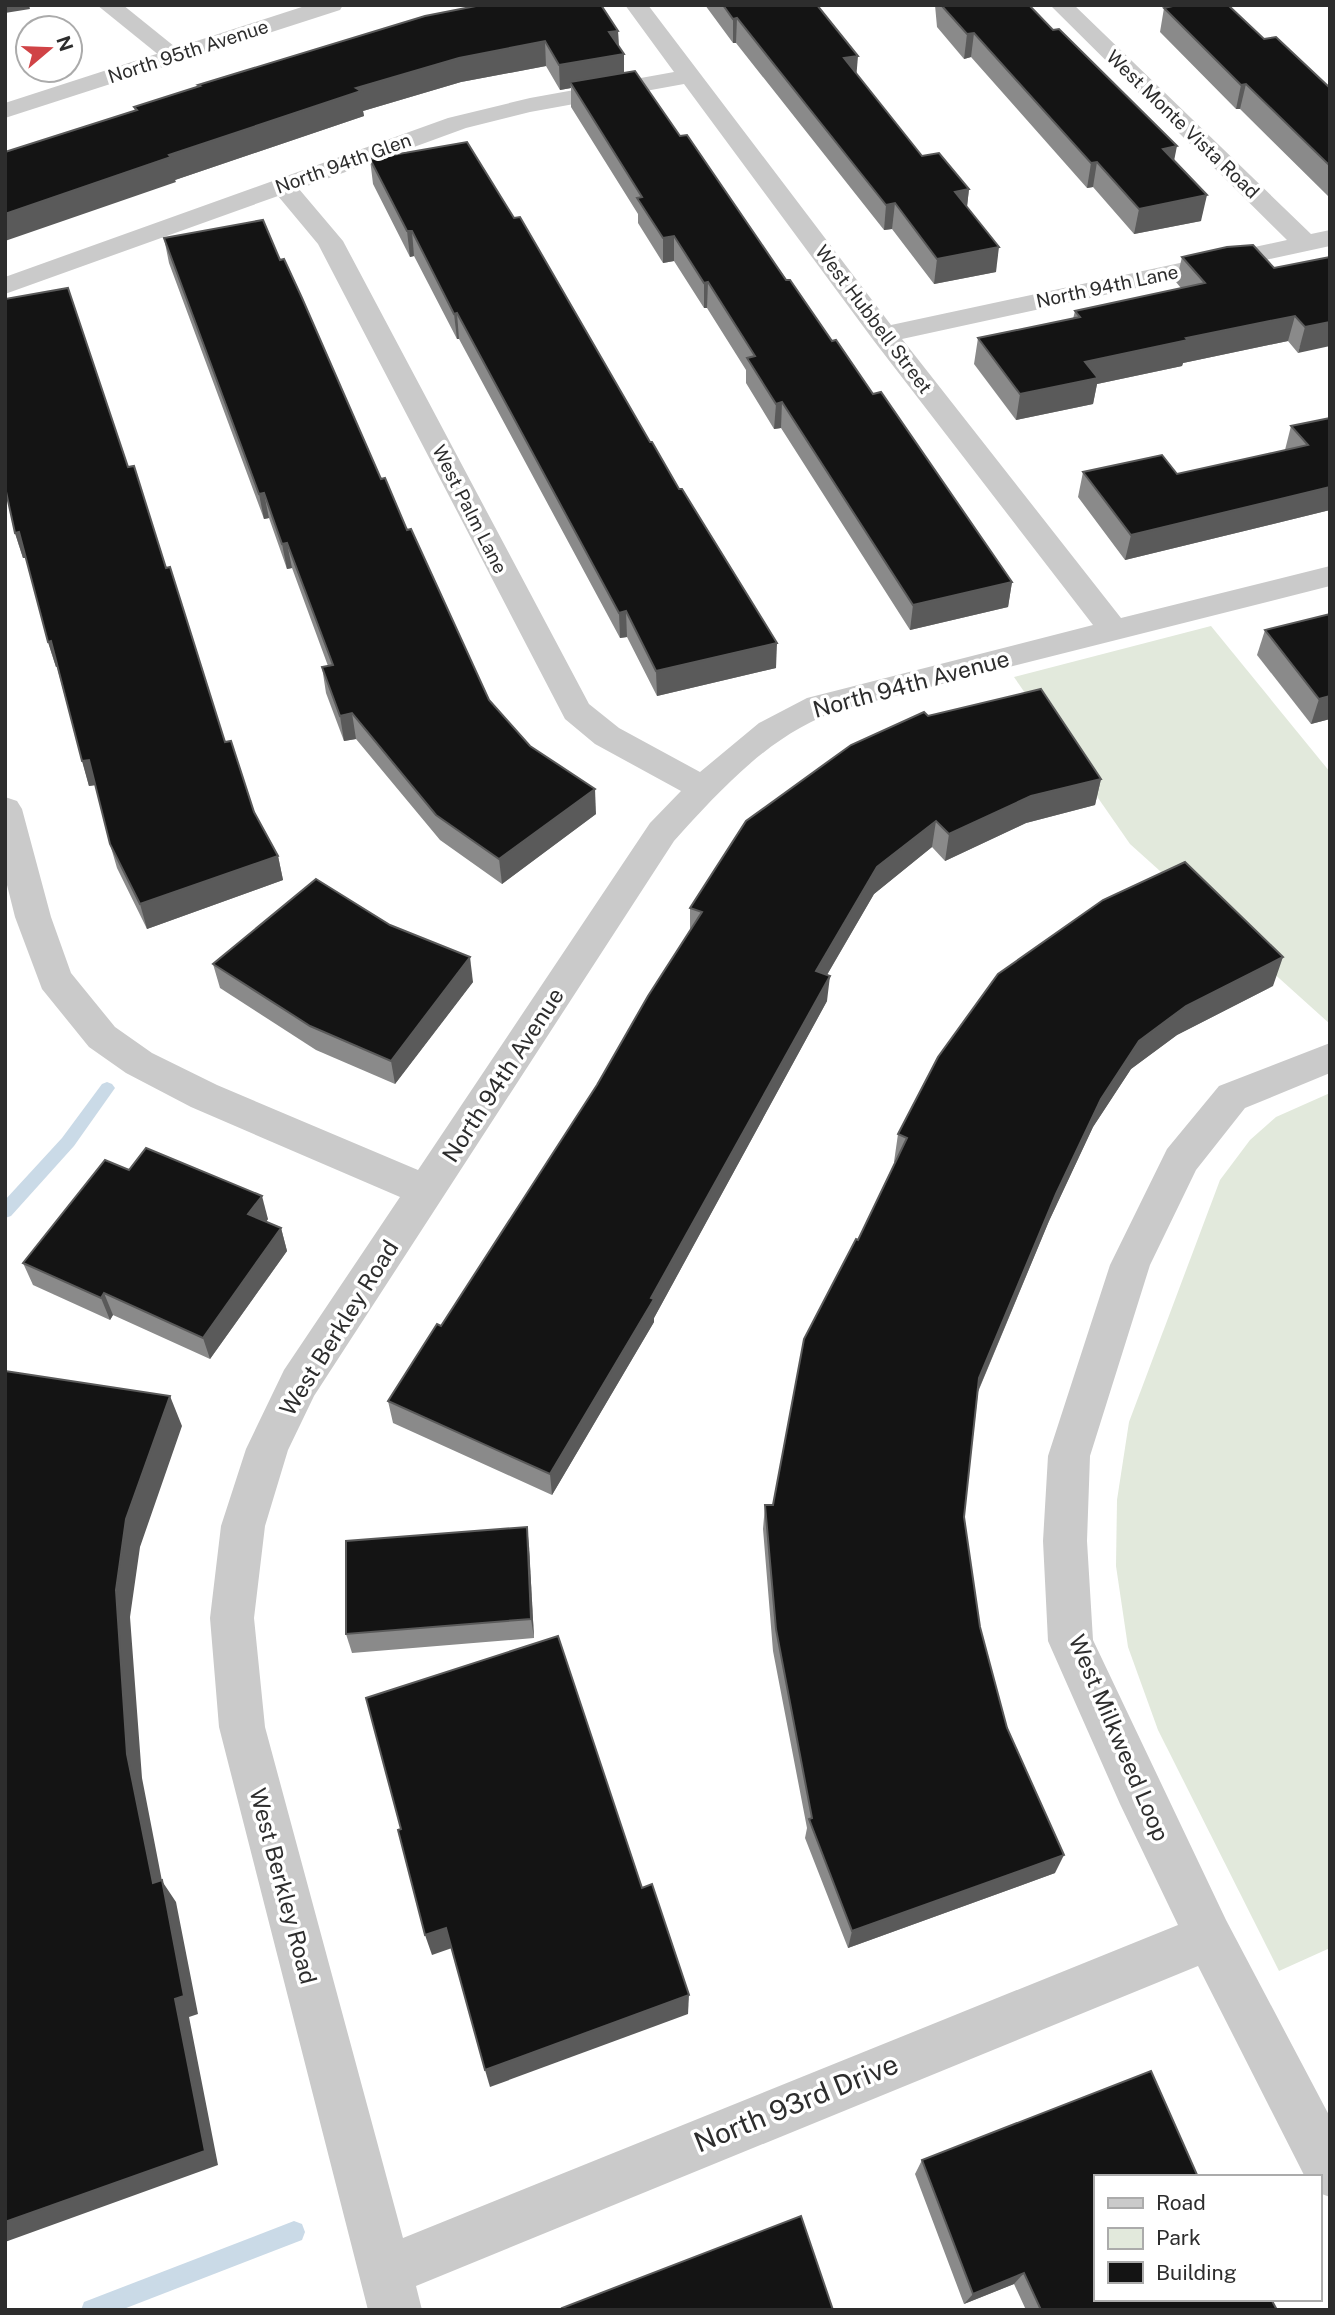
<svg xmlns="http://www.w3.org/2000/svg" width="1335" height="2315" font-family="'Public Sans',sans-serif">
	<rect width="100%" height="100%" fill="#fff"/>
	<g fill="#e2e9dc">
		<polygon points="1211,626 1330,772 1330,1024 1130,844 1014,677"/>
		<polygon points="1330,1093 1330,1948 1279,1971 1158,1730 1128,1647 1116,1566 1117,1500 1129,1422 1220,1180 1250,1140 1276,1117"/>
	</g>
	<g fill="none" stroke-linecap="round" stroke-linejoin="round">
		<g fill="#cadae7" fill-rule="evenodd">
			<polygon points="107,1082 112,1084 115,1088 74,1146 11,1216 5,1218 5,1200 62,1138 102,1084"/>
			<polygon points="294,2221 302,2224 305,2232 302,2240 121,2310 81,2310 84,2302"/>
		</g>
		<g fill="#cacaca" fill-rule="evenodd">
			<polygon points="97,5 123,5 185,55 181,60 165,60"/>
			<path d="M625 5H648L891 325 1287 240 1050 5H1074L1311 234 1330 230V246L902 339 1121 618 1330 566V586L843 709C773 731 722 788 674 841L314 1396 288 1450 265 1526 254 1618 265 1727 403 2238 1178 1925 1120 1804 1048 1641 1043 1541 1048 1456 1110 1265 1167 1149 1219 1086 1330 1043V1073L1245 1108 1196 1170 1150 1265 1090 1456 1087 1541 1093 1640 1226 1920 1330 2117V2197L1319 2193V2177H1305L1198 1966 416 2286 422 2310H368L219 1727 210 1618 221 1526 246 1449 284 1370 400 1197 191 1107 126 1073 89 1047 42 989 15 917 5 877V797L17 801 22 809 51 917 71 973 115 1027 152 1053 217 1085 418 1170 650 823 681 791 595 744 565 719 318 244 278 196 5 294V277L448 118 530 98 674 72ZM684 84 874 341 1093 625 807 698 759 723 700 772 619 728 589 704 343 241 299 189 466 128 530 112Z"/>
		</g>
		<polygon fill="#cacaca" fill-rule="evenodd" points="308,5 343,5 340,10 5,118 5,103"/>
	</g>
	<g fill="#8a8a8a">
		<polygon points="705,5 817,5 857,74 922,156 969,189 967,207 996,272 934,284 892,229 884,230 736,43 733,43"/>
		<polygon points="935,5 1029,5 1174,161 1201,221 1134,234 1093,187 1087,188 971,57 964,59 937,27"/>
		<polygon points="1164,8 1264,39 1330,88 1330,195 1328,196 1240,109 1236,109 1160,32"/>
		<polygon points="618,31 619,46 624,54 624,73 680,136 1012,582 1008,607 910,630 781,428 774,429 746,383 746,370 707,308 704,308 674,261 663,263 638,223 638,214 571,107 571,88 560,90 546,66 461,82 363,111 364,116 175,180 176,182 135,111 134,107 199,87 198,85"/>
		<polygon points="370,159 776,668 657,696 627,637 620,638 459,339 457,339 414,256 410,257 373,184"/>
		<polygon points="164,238 280,260 381,479 489,700 530,746 596,814 502,884 440,840 356,739 344,741 326,693 322,667 328,666 292,568 287,569 269,518 264,519 169,263"/>
		<polygon points="1182,257 1274,268 1330,257 1298,353 1288,341 1183,363 1182,366 1097,384 1093,404 1016,420 974,364 978,338 1073,319 1075,311 1181,288 1176,282"/>
		<polygon points="1330,418 1330,510 1125,560 1078,497 1083,472 1177,474 1285,450 1291,426"/>
		<polygon points="128,467 166,568 225,742 254,812 278,856 283,880 147,929 117,868 110,844 95,785 89,786 57,667 56,667 48,642 26,558 23,558 15,533"/>
		<polygon points="1330,614 1330,719 1311,724 1257,655 1265,630"/>
		<polygon points="928,716 1101,779 1095,805 1026,823 945,861 932,847 874,894 827,975 827,1001 654,1318 654,1322 552,1495 393,1423 388,1401 441,1326 597,1085 690,931 690,908"/>
		<polygon points="390,925 473,982 395,1084 316,1050 220,988 213,964"/>
		<polygon points="1273,986 1177,1035 1131,1069 1093,1127 1049,1221 978,1392 964,1517 980,1627 1007,1728 1055,1873 848,1948 805,1838 807,1828 773,1651 763,1529 765,1505 773,1505 858,1240 895,1162 894,1162 898,1134"/>
		<polygon points="129,1170 268,1219 266,1222 281,1228 287,1251 210,1359 113,1315 110,1320 33,1285 23,1263"/>
		<polygon points="529,1546 534,1638 352,1653 346,1634"/>
		<polygon points="922,2160 1095,2177 1277,2310 1026,2310 1014,2284 964,2304 915,2174"/>
	</g>
	<g fill="#5a5a5a">
		<polygon points="5,5 29,5 30,9 5,13"/>
		<polygon points="737,18 736,43 733,43 733,19"/>
		<polygon points="618,31 619,55 624,54 624,78 570,82 571,88 560,90 559,65 609,32"/>
		<polygon points="974,33 971,57 964,59 967,34"/>
		<polygon points="545,41 546,66 461,82 363,111 364,116 175,180 176,182 5,241 5,214 356,88 459,58"/>
		<polygon points="858,56 856,80 844,58"/>
		<polygon points="1246,84 1240,109 1236,109 1241,85"/>
		<polygon points="1177,146 1172,171 1163,149"/>
		<polygon points="1097,162 1093,187 1087,188 1091,163"/>
		<polygon points="969,189 966,215 955,192"/>
		<polygon points="1207,195 1201,221 1134,234 1139,209"/>
		<polygon points="895,203 892,229 884,230 886,205"/>
		<polygon points="407,231 412,231 414,256 410,257"/>
		<polygon points="674,236 674,261 663,263 663,238"/>
		<polygon points="999,247 996,272 934,284 937,259"/>
		<polygon points="708,282 707,308 704,308 704,283"/>
		<polygon points="457,313 459,339 457,339 454,314"/>
		<polygon points="1295,316 1288,341 1183,363 1182,366 1097,384 1093,404 1016,420 1020,394 1085,362 1186,338"/>
		<polygon points="1330,322 1330,346 1298,353 1305,327"/>
		<polygon points="782,402 781,428 774,429 776,404"/>
		<polygon points="1330,487 1330,510 1125,560 1131,535"/>
		<polygon points="264,493 269,518 264,519 259,494"/>
		<polygon points="19,532 27,558 23,558 15,533"/>
		<polygon points="287,543 292,568 287,569 282,544"/>
		<polygon points="1012,582 1008,607 910,630 913,605"/>
		<polygon points="626,611 627,637 620,638 619,613"/>
		<polygon points="51,641 59,666 56,667 48,642"/>
		<polygon points="777,643 776,668 657,696 656,671"/>
		<polygon points="1330,696 1330,719 1311,724 1319,699"/>
		<polygon points="352,713 356,739 344,741 340,716"/>
		<polygon points="89,760 96,785 89,786 82,761"/>
		<polygon points="1101,779 1095,805 1026,823 945,861 949,834 1031,796"/>
		<polygon points="595,789 596,814 502,884 499,859"/>
		<polygon points="936,821 932,847 874,894 814,997 816,971 877,867"/>
		<polygon points="278,856 283,880 147,929 140,904"/>
		<polygon points="470,957 473,982 395,1084 391,1061"/>
		<polygon points="1283,957 1273,986 1177,1035 1131,1069 1093,1127 1049,1221 973,1403 979,1378 1056,1194 1101,1099 1139,1041 1186,1006"/>
		<polygon points="830,976 827,1001 654,1318 654,1322 552,1495 550,1474 651,1298"/>
		<polygon points="262,1196 268,1219 255,1237 248,1214"/>
		<polygon points="281,1228 287,1251 210,1359 203,1338"/>
		<polygon points="104,1293 113,1315 110,1320 101,1298"/>
		<polygon points="170,1396 182,1426 140,1547 130,1617 142,1778 162,1881 176,1902 198,2014 189,2017 218,2165 5,2242 5,2222 153,1883 127,1754 116,1590 126,1519"/>
		<polygon points="527,1527 529,1546 534,1638 531,1619"/>
		<polygon points="1064,1855 1055,1873 848,1948 852,1931"/>
		<polygon points="446,1928 452,1948 432,1955 425,1935"/>
		<polygon points="689,1995 688,2014 490,2087 485,2070"/>
		<polygon points="1024,2273 1014,2284 964,2304 973,2294"/>
	</g>
	<g fill="#141414" stroke="#5a5a5a" stroke-width="2">
		<polygon points="481,5 601,5 618,31 609,32 624,54 559,65 545,41 459,58 356,88 361,91 169,155 171,157 5,214 5,152 137,110 134,107 200,86 198,85 425,16"/>
		<polygon points="723,5 817,5 858,56 844,58 922,156 939,153 969,189 955,192 999,247 937,259 895,203 886,205 737,18 733,19"/>
		<polygon points="941,5 1029,5 1053,30 1059,29 1177,146 1163,149 1207,195 1139,209 1097,162 1091,163 974,33 967,34"/>
		<polygon points="1177,5 1228,5 1264,39 1276,37 1330,88 1330,166 1246,84 1241,85 1164,8"/>
		<polygon points="635,71 680,136 687,135 786,280 790,280 832,341 836,340 873,394 881,392 1012,582 913,605 782,402 776,404 747,358 755,356 708,282 704,283 674,236 663,238 637,198 642,197 570,82"/>
		<polygon points="467,142 514,218 520,217 650,442 652,442 679,489 682,489 777,643 656,671 626,611 619,613 457,313 454,314 412,231 407,231 370,159"/>
		<polygon points="263,220 280,260 284,259 302,298 381,479 385,478 407,530 411,529 489,700 530,746 595,789 499,859 436,815 352,713 340,716 322,667 333,665 287,543 282,544 264,493 259,494 164,238"/>
		<polygon points="1253,245 1274,268 1330,257 1330,322 1305,327 1295,316 1186,338 1188,340 1085,362 1098,378 1020,394 978,338 1080,317 1075,311 1205,283 1182,257 1227,247"/>
		<polygon points="68,288 128,467 134,466 166,568 170,567 225,742 231,741 254,812 278,856 140,904 110,844 89,760 82,761 51,641 48,642 19,532 15,533 5,487 5,299"/>
		<polygon points="1330,418 1330,487 1131,535 1083,472 1162,455 1177,474 1308,445 1291,426"/>
		<polygon points="1330,614 1330,696 1319,699 1265,630"/>
		<polygon points="1041,689 1101,779 1031,796 949,834 936,821 877,867 816,971 830,976 651,1298 654,1299 550,1474 388,1401 437,1324 441,1326 597,1085 648,996 702,912 690,908 746,821 851,745 924,712 928,716"/>
		<polygon points="1185,862 1283,957 1186,1006 1139,1041 1101,1099 1056,1194 979,1378 964,1517 980,1627 1007,1728 1064,1855 852,1931 809,1819 812,1818 776,1629 765,1505 773,1505 804,1339 856,1239 858,1240 907,1138 898,1134 938,1057 998,974 1103,900"/>
		<polygon points="316,879 390,925 470,957 391,1061 310,1026 213,964"/>
		<polygon points="146,1148 262,1196 248,1214 281,1228 203,1338 104,1293 101,1298 23,1263 105,1160 129,1170"/>
		<polygon points="5,1371 170,1396 126,1519 116,1590 127,1754 153,1883 162,1880 184,1996 175,1999 205,2151 5,2222"/>
		<polygon points="527,1527 531,1619 346,1634 346,1541"/>
		<polygon points="558,1636 642,1888 652,1884 689,1995 485,2070 446,1928 425,1935 398,1830 401,1829 366,1698"/>
		<polygon points="1151,2071 1198,2177 1095,2177 1095,2299 1271,2299 1277,2310 1041,2310 1024,2273 973,2294 922,2160"/>
		<polygon points="801,2216 833,2310 563,2310 562,2308"/>
	</g>
	<g text-anchor="middle" stroke-width="7" stroke-linejoin="round" paint-order="stroke">
		<g font-size="19" fill="#2d2d2d" stroke="#fff">
			<text transform="translate(188 51) rotate(-18)" y="7">North 95th Avenue</text>
			<text transform="translate(1183 124) rotate(44)" y="7">West Monte Vista Road</text>
			<text transform="translate(343 163) rotate(-20)" y="7">North 94th Glen</text>
			<text transform="translate(1107 286) rotate(-12)" y="7">North 94th Lane</text>
			<text transform="translate(874 319) rotate(53)" y="7">West Hubbell Street</text>
			<text transform="translate(470 509) rotate(63)" y="7">West Palm Lane</text>
		</g>
		<g font-size="23" fill="#2d2d2d" stroke="#fff">
			<text transform="translate(911 684) rotate(-15)" y="8">North 94th Avenue</text>
			<text transform="translate(503 1075) rotate(-57)" y="8">North 94th Avenue</text>
			<text transform="translate(339 1328) rotate(-58)" y="8">West Berkley Road</text>
			<text transform="translate(1119 1738) rotate(67)" y="8">West Milkweed Loop</text>
			<text transform="translate(283 1886) rotate(75)" y="8">West Berkley Road</text>
		</g>
		<g font-size="28" fill="#2d2d2d" stroke="#fff">
			<text transform="translate(796 2103) rotate(-22)" y="10">North 93rd Drive</text>
		</g>
	</g>
	<rect width="1335" height="2315" fill="none" stroke="#2d2d2d" stroke-width="14"/>
	<rect x="1094" y="2175" width="228" height="126" fill="#ffffff" stroke="#ababab" stroke-width="2"/>
	<rect x="1108" y="2198" width="35" height="10" fill="#cacaca" stroke="#ababab" stroke-width="2"/>
	<text x="1156" y="2210" font-size="21" fill="#2d2d2d">Road</text>
	<rect x="1108" y="2228" width="35" height="21" fill="#e2e9dc" stroke="#ababab" stroke-width="2"/>
	<text x="1156" y="2245" font-size="21" fill="#2d2d2d">Park</text>
	<rect x="1108" y="2262" width="35" height="21" fill="#141414" stroke="#ababab" stroke-width="2"/>
	<text x="1156" y="2280" font-size="21" fill="#2d2d2d">Building</text>
	<g transform="translate(49 49) rotate(71)"><circle r="33" fill="#ffffff" stroke="#ababab" stroke-width="2"/>
	<path d="M0-5L12 26L0 18L-12 26Z" fill="#d04346"/>
	<text y="-10" font-size="19" font-weight="bold" text-anchor="middle" fill="#2d2d2d">N</text>
	</g>
</svg>
